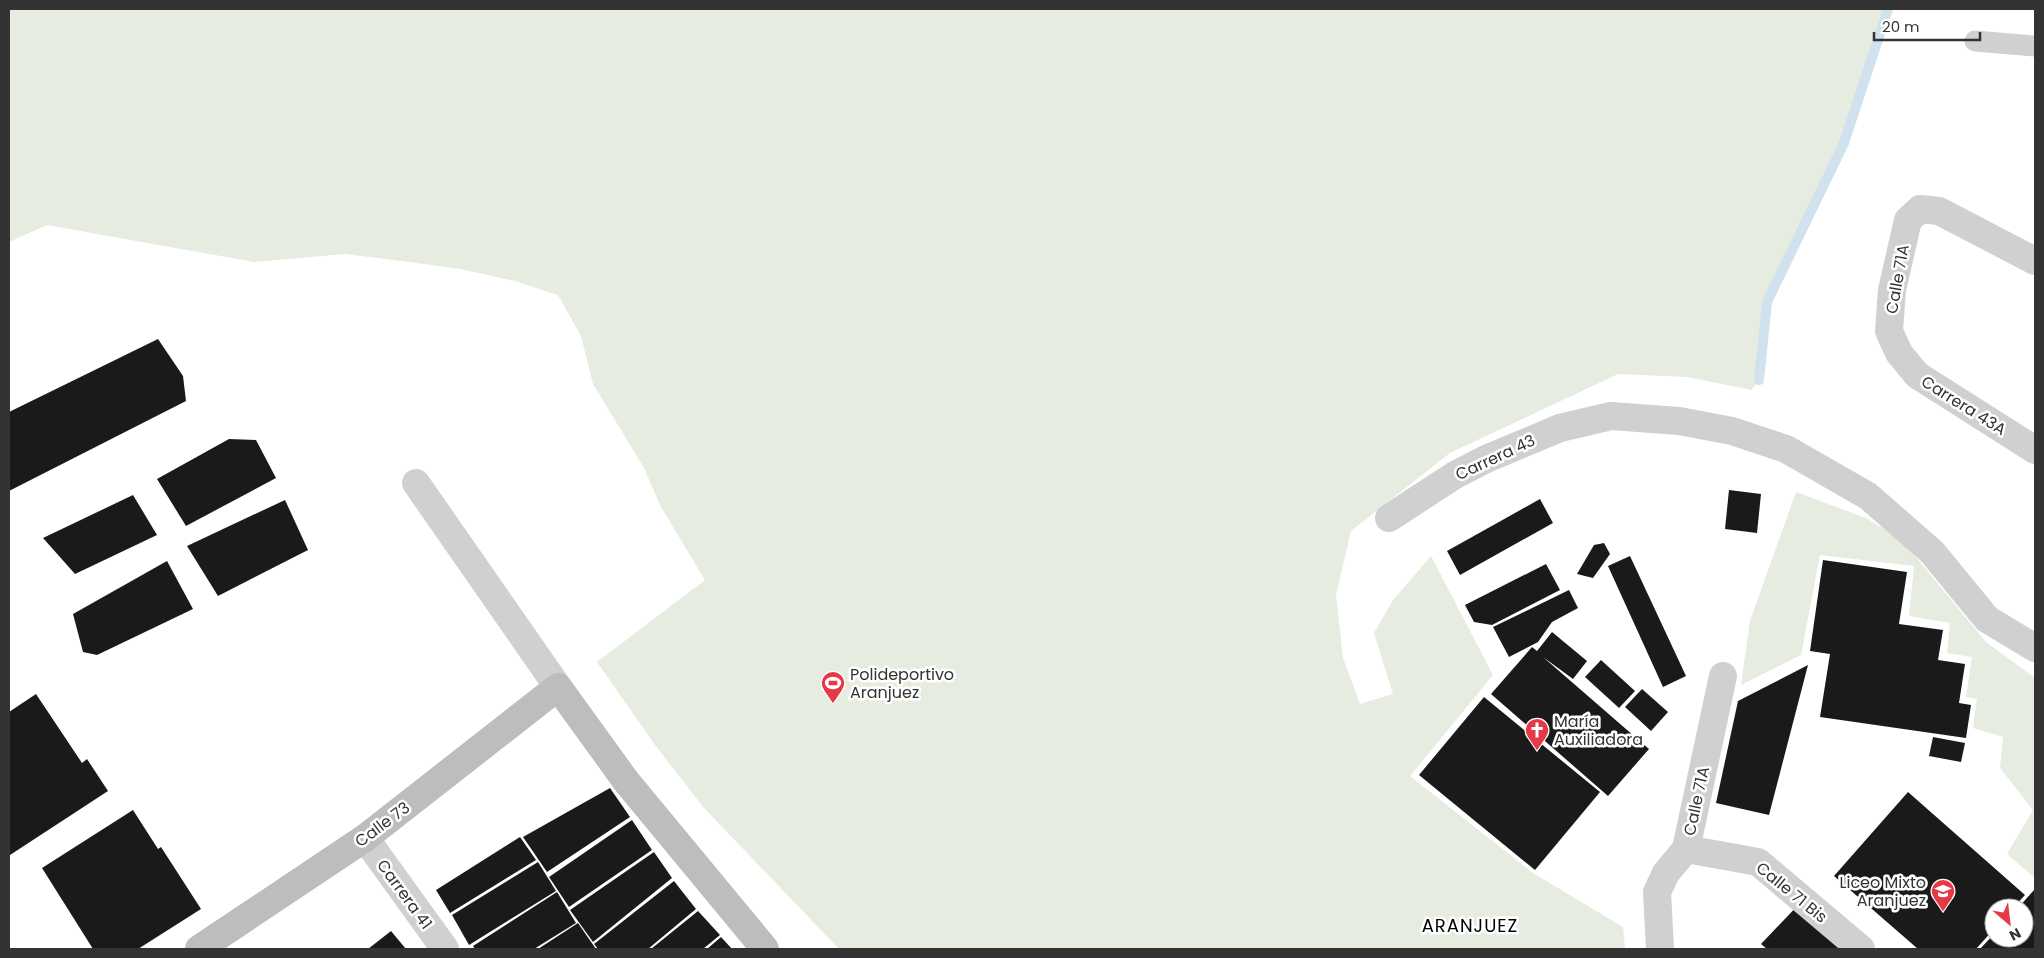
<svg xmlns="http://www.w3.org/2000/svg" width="2044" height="958" font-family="Poppins,sans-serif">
	<rect width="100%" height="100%" fill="#fff"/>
	<g fill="#e6ecdf">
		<polygon points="9,9 1888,9 1844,143 1767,302 1759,380 1752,390 1687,377 1618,374 1450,453 1351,531 1336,595 1343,658 1360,704 1393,694 1374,633 1393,600 1431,556 1493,675 1410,776 1533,873 1623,927 1625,949 839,949 704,808 655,745 597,662 705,580 660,505 644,468 593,384 581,336 558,295 515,281 461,269 417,263 345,254 254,262 47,225 9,242"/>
		<polygon points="1796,492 1866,518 1901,539 1986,642 2035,678 2035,878 2007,854 2033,810 2000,768 2003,737 1973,728 1977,699 1966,697 1972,657 1947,653 1950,623 1909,616 1914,566 1820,555 1801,655 1741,685 1750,621"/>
	</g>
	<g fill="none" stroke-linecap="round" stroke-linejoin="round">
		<polyline stroke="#cfe2ee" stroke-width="10" points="1759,380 1767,302 1844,143 1888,9"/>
	</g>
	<g fill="#1a1a1a">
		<polygon points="158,339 183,376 186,401 9,491 9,412"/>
		<polygon points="229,439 256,440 276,478 186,526 157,479"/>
		<polygon points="1729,490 1761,494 1757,533 1725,529"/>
		<polygon points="133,495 157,535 75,574 43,538"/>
		<polygon points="1540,499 1553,523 1460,575 1447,551"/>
		<polygon points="285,500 308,550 218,596 187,546"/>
		<polygon points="1604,543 1610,554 1593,578 1577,574 1594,545"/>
		<polygon points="1630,556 1686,676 1663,687 1608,566"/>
		<polygon points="1823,560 1907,572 1899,624 1943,630 1938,660 1965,664 1959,703 1971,705 1966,738 1820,717 1830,654 1810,651"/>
		<polygon points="167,561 193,609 97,655 83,652 73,614"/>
		<polygon points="1546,564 1560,590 1492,625 1474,622 1465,605"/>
		<polygon points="1569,590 1578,608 1552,622 1538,642 1509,657 1493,627"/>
		<polygon points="1552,632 1587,661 1573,679 1543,657 1649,749 1608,796 1491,694 1532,647 1537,651"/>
		<polygon points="1601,660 1635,691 1619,708 1585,677"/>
		<polygon points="1808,665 1769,815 1716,803 1738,701"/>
		<polygon points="1642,689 1668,712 1651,731 1625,707"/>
		<polygon points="36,694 82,763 87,759 108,791 10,855 9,712"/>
		<polygon points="1484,697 1600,792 1535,870 1419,775"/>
		<polygon points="1933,737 1965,743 1961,762 1929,756"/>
		<polygon points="610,788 630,817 547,872 523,837"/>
		<polygon points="1908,792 2025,895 2013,908 1994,908 1994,929 1976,949 1918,949 1834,876"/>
		<polygon points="133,810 158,849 161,847 201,909 138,949 93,949 42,868"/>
		<polygon points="632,820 652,850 569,907 549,877"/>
		<polygon points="520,837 536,860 450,913 436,890"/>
		<polygon points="654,852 672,878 593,942 570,910"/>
		<polygon points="538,862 556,891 469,945 452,915"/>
		<polygon points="674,881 696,909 648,949 598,949 594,944"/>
		<polygon points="2035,889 2035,949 1980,949 1994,934 1994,938 2024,938 2024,908 2018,908"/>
		<polygon points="557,892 576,923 534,949 475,949 473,946"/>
		<polygon points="1801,902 1851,949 1767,949 1761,944"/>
		<polygon points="698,911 720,935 703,949 651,949"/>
		<polygon points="578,923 596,949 538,949"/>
		<polygon points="391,931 406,949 368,949"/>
		<polygon points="721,937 732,949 707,949"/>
	</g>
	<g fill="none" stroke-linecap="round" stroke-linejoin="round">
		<polyline stroke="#d0d0d0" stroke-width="21" points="1975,41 2035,46"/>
		<g stroke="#d0d0d0" stroke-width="28">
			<polyline points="2035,261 1939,211 1920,209 1908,220 1892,290 1889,331 1899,353 1917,375 2035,450"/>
			<polyline points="416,483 558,687"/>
			<polyline points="1389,518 1455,475 1486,459 1560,428 1611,416 1679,421 1732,431 1786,449 1868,496 1932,552 1987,619 2035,648"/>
			<polyline points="365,838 445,949"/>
			<polyline points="1686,849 1758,862 1861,949"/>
			<polyline points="1660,949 1657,892 1666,873 1686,849 1723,676"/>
		</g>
		<polyline stroke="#bdbdbd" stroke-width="28" points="199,949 365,838 558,687 626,781 765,949"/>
	</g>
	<defs>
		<g id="stadium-pin" transform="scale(1.25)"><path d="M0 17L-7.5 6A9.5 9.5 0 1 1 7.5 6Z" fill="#e63946" stroke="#fff"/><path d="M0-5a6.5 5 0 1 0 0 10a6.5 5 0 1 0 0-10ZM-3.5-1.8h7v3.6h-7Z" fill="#fff"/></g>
		<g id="church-pin" transform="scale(1.25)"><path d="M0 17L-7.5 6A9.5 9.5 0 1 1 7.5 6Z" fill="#e63946" stroke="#fff"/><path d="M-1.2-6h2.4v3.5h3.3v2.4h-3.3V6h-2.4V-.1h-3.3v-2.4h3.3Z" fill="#fff"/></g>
		<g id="school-pin" transform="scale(1.25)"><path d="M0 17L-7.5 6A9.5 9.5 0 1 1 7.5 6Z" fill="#e63946" stroke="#fff"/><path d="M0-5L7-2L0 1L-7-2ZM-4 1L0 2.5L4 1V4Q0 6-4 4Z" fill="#fff"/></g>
	</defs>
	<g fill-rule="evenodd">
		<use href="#stadium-pin" x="833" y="683"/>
		<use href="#church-pin" x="1537" y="730"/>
		<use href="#school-pin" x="1943" y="891"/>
	</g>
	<g text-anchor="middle" stroke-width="5" stroke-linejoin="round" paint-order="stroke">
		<g font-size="16" fill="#333" stroke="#fff">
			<text transform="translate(1897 279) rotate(-80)" y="6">Calle 71A</text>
			<text transform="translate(1964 405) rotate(32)" y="6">Carrera 43A</text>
			<text transform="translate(1495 457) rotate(-25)" y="6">Carrera 43</text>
			<text transform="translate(1696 801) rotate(-78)" y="6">Calle 71A</text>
			<text transform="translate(382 824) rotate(-37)" y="6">Calle 73</text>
			<text transform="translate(1792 892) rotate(39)" y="6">Calle 71 Bis</text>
			<text transform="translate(405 894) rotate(54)" y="6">Carrera 41</text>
		</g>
		<g font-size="16" fill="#333" stroke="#fff" text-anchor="start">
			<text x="850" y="680">Polideportivo<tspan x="850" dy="18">Aranjuez</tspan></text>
			<text x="1554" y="727">María<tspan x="1554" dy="18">Auxiliadora</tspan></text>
			<text x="1926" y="888" text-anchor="end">Liceo Mixto<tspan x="1926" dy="18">Aranjuez</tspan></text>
		</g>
		<g font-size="18" letter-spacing="1" fill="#000" stroke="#fff">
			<text x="1470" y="932">ARANJUEZ</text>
		</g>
	</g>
	<rect width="2044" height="958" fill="none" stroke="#333333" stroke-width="20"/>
	<g transform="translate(2009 923) rotate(152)"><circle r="24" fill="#ffffff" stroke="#adadad"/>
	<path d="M0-4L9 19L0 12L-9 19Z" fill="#e63946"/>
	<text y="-8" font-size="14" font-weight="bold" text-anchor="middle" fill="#333333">N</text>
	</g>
	<path d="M1874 32v8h106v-8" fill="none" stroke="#333333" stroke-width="2.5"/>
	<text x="1882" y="32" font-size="15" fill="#333333" stroke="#ffffff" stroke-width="4" paint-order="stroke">20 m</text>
</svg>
